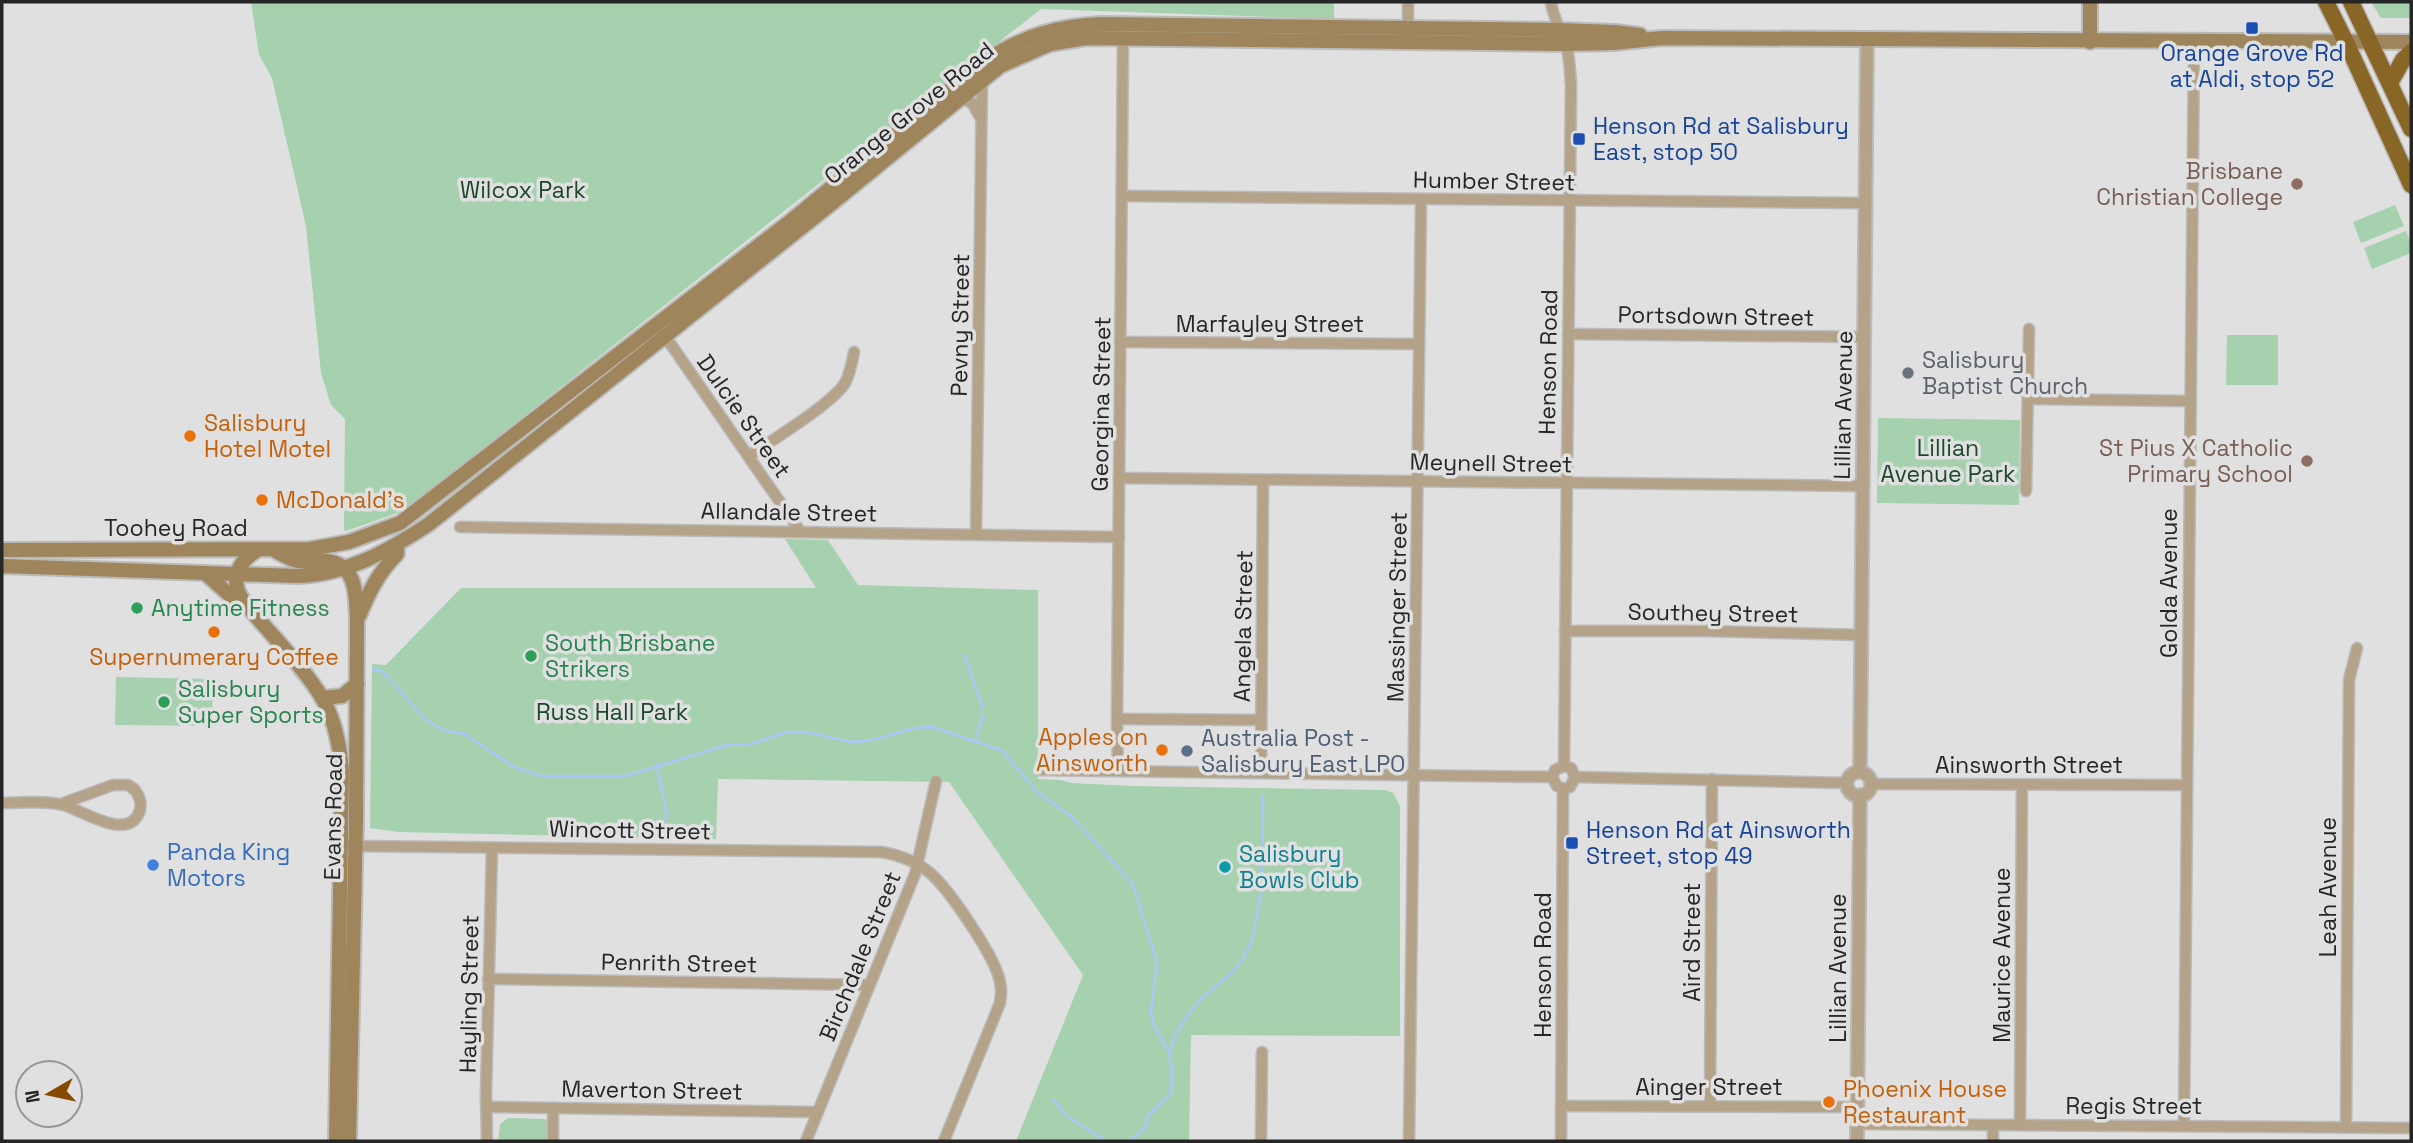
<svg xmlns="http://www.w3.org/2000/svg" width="2413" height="1143" font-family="'Space Grotesk',sans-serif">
	<rect width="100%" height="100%" fill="#e0e0e1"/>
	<g fill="#a5d1ae">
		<polygon points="251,2 1334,2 1334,19 1041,9 403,511 346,531 344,530 345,419 331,405 321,373 306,226 272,78 259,55"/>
		<polygon points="2371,2 2411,2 2411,18 2381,18"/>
		<polygon points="2395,205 2404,226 2361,243 2353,222"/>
		<polygon points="2406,231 2411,244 2411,253 2372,269 2364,248"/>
		<polygon points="2227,335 2278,335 2278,385 2226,385"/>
		<polygon points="1878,418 2020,420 2019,505 1877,503"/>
		<polygon points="785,539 828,540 858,585 1038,590 1038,779 1060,780 1072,783 1132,786 1385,790 1393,793 1400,806 1400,1036 1191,1035 1189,1141 1016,1141 1083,975 949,782 718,779 716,839 399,832 370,828 372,664 386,665 461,588 816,588"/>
		<polygon points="116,677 213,679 212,726 115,725"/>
		<polygon points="508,1118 545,1119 548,1122 548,1141 498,1141 500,1124"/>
	</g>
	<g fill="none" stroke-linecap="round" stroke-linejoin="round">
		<g stroke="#abc7f9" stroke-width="2.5">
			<polyline points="964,655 983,708"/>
			<polyline points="373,669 383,672 426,720 443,730 465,734 514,767 541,776 626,776 727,745 751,744 786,732 807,732 850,742 868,741 915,728 933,727 1003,751 1036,791 1072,817 1133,884 1157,963 1151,1011 1153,1024 1169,1052 1172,1072 1171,1094 1148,1116 1145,1128 1129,1141"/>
			<polyline points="975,741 983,715"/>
			<polyline points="648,837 667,817 657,765"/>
			<path d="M1169 1052C1179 1025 1189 1010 1211 990 1220 983 1232 974 1239 965 1267 926 1262 842 1263 795"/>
			<polyline points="1053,1099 1065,1115 1106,1141"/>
		</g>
		<g stroke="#bbbbbc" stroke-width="13">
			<g id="minor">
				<polyline points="1408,2 1408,33"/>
				<path d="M1551 2C1553 18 1561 30 1566 45 1570 58 1570 72 1571 86L1564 766"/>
				<polyline points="960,98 972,103 980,117"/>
				<polyline points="1122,196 1866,203"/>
				<polyline points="661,334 672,346 800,531"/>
				<polyline points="1568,334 1865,337"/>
				<polyline points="1120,342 1419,344"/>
				<polyline points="2028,399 2189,401"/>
				<path d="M749 456C772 440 832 404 845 383 850 374 852 363 854 352"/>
				<polyline points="1119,478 1863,486"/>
				<polyline points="2026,491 2029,329"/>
				<polyline points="460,527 1119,537"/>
				<polyline points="976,533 982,79"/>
				<polyline points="1565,631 1707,631 1861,635"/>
				<polyline points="1117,719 1261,720"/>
				<polyline points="1040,770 1552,777"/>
				<polyline points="1118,770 1117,719 1123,38"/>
				<polyline points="1261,772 1263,480"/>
				<polyline points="1575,777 1848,783"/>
				<polyline points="1871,784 2186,785"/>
				<polyline points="1563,789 1570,787 1575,777 1571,768 1564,766"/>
				<polyline points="1563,789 1557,786 1552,777 1555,770 1564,766"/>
				<path d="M2 803C21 803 44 800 63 805 82 810 124 840 138 815 143 806 140 796 134 789L128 785H113L61 804"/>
				<path d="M351 846 881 852C899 855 916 861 930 873 949 889 996 958 1000 982 1002 989 1001 996 1000 1003L944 1141"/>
				<polyline points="488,979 869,985"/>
				<polyline points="1561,1106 1858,1107"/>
				<polyline points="1710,1106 1712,779"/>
				<polyline points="487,1107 817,1112"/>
				<polyline points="1857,1124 2411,1128"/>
				<polyline points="2020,1125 2022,785"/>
				<polyline points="2184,1125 2194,41"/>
				<polyline points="2346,1127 2349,680 2357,648"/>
				<polyline points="487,1141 486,1094 492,848"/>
				<polyline points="553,1141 553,1108"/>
				<polyline points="806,1141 915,874 936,781"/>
				<polyline points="1261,1141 1262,1052"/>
				<polyline points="1409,1141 1421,200"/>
				<polyline points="1561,1141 1563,789"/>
				<polyline points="1993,1141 1993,1125"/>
			</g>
		</g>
		<g stroke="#bbbbbc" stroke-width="16">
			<g id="tertiary">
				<polyline points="1860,772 1867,39"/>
				<circle cx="1859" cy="784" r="12"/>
				<polyline points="1857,1141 1860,795"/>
			</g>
		</g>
		<g stroke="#bbbbbc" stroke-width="18">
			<g id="secondary">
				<polyline points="2090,42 2090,2"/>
				<path d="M2 550 310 549 349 542 400 523 792 220 985 61C1024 36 1055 26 1101 24L1559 30 1615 32 1640 35"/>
				<path d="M256 551C242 560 232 573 238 591 242 602 253 612 260 621 281 645 304 669 321 696 335 719 340 746 342 772L336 1141"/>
				<path d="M277 552C284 555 291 560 298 561 307 562 317 561 326 561 357 564 356 595 357 619L356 819 349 1141"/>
				<path d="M2 566 296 576C347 575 388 551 429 524L831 204 1000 66 1050 44 1086 38 1566 44 1614 43 1662 38 2411 42"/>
				<polyline points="205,573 242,606"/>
				<path d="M359 616C369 592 378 573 397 554V545"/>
				<polyline points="322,698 342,696 357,684"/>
			</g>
		</g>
		<g stroke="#bbbbbc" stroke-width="19">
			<g id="trunk">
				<polyline points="2326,2 2346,42 2411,185"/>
				<polyline points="2351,2 2411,129"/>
				<polyline points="2390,83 2403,60 2411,52"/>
			</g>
		</g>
		<use href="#minor" stroke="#b4a388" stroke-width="10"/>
		<use href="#tertiary" stroke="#b4a388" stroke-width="12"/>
		<use href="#secondary" stroke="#9e855b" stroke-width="14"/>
		<use href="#trunk" stroke="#876626" stroke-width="16"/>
	</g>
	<g fill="#1a4fb4" stroke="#e0e0e1" stroke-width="2.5">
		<rect x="2245" y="21" width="14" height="14" rx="3.5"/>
		<rect x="1572" y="132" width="14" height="14" rx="3.5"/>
		<rect x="1565" y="836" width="14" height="14" rx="3.5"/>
	</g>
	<g fill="#8d6e63" stroke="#e0e0e1" stroke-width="2.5">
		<circle cx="2297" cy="184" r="7"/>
		<circle cx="2307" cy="461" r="7"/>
	</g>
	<circle fill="#6b7280" stroke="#e0e0e1" stroke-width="2.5" cx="1908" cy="373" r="7"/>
	<g fill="#e8710a" stroke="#e0e0e1" stroke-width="2.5">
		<circle cx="190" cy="436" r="7"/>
		<circle cx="262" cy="500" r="7"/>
		<circle cx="214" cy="632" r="7"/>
		<circle cx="1162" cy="750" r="7"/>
		<circle cx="1829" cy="1102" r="7"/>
	</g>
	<g fill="#2e9e5b" stroke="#e0e0e1" stroke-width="2.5">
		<circle cx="137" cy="608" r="7"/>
		<circle cx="531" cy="656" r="7"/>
		<circle cx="164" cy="702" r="7"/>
	</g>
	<circle fill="#5c6f8a" stroke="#e0e0e1" stroke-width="2.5" cx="1187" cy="751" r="7"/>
	<circle fill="#3f7fe0" stroke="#e0e0e1" stroke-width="2.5" cx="153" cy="865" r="7"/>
	<circle fill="#0f9aa8" stroke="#e0e0e1" stroke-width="2.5" cx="1225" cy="867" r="7"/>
	<g text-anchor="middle" stroke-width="7" stroke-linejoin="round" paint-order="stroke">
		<g font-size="23" fill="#164399" stroke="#e0e0e1" text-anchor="start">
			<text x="2252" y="61" text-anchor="middle">Orange Grove Rd<tspan x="2252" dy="26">at Aldi, stop 52</tspan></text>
			<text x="1593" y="134">Henson Rd at Salisbury<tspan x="1593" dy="26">East, stop 50</tspan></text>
			<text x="1586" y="838">Henson Rd at Ainsworth<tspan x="1586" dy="26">Street, stop 49</tspan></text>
		</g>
		<g font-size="23" fill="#262626" stroke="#e0e0e1">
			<text transform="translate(909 113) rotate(-39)" y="8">Orange Grove Road</text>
			<text transform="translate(1494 181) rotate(1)" y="8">Humber Street</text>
			<text transform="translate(1716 316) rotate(1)" y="8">Portsdown Street</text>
			<text x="1270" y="332">Marfayley Street</text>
			<text transform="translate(960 325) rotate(-89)" y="8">Pevny Street</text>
			<text transform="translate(1548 362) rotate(-89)" y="8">Henson Road</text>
			<text transform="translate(1101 404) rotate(-89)" y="8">Georgina Street</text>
			<text transform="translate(1843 405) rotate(-89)" y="8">Lillian Avenue</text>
			<text transform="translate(744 416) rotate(55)" y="8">Dulcie Street</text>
			<text transform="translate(1491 463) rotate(1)" y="8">Meynell Street</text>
			<text transform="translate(789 512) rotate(1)" y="8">Allandale Street</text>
			<text x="176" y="536">Toohey Road</text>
			<text transform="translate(2169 583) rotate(-90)" y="8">Golda Avenue</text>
			<text transform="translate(1397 607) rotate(-89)" y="8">Massinger Street</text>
			<text transform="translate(1713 613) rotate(1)" y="8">Southey Street</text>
			<text transform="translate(1243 626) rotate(-89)" y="8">Angela Street</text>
			<text x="2029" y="773">Ainsworth Street</text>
			<text transform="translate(333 817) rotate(-89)" y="8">Evans Road</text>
			<text transform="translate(630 830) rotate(1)" y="8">Wincott Street</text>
			<text transform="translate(2328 887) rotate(-90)" y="8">Leah Avenue</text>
			<text transform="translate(1692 942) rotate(-90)" y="8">Aird Street</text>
			<text transform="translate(2002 955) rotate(-90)" y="8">Maurice Avenue</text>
			<text transform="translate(860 956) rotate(-68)" y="8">Birchdale Street</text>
			<text transform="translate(679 963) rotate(1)" y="8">Penrith Street</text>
			<text transform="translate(1543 965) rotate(-90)" y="8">Henson Road</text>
			<text transform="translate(1838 968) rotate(-90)" y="8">Lillian Avenue</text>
			<text transform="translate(469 994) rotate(-89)" y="8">Hayling Street</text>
			<text x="1709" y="1095">Ainger Street</text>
			<text transform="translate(652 1090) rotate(1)" y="8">Maverton Street</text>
			<text x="2134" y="1114">Regis Street</text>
		</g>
		<g font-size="23" fill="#785e54" stroke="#e0e0e1" text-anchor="end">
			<text x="2283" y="179">Brisbane<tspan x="2283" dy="26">Christian College</tspan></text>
			<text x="2293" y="456">St Pius X Catholic<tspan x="2293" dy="26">Primary School</tspan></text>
		</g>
		<g font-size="23" fill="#1a4828" stroke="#e0e0e1">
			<text x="523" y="198">Wilcox Park</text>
			<text x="1948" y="456">Lillian<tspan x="1948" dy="26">Avenue Park</tspan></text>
			<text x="612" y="720">Russ Hall Park</text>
		</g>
		<g font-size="23" fill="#5b616d" stroke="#e0e0e1" text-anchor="start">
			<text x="1922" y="368">Salisbury<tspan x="1922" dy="26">Baptist Church</tspan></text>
		</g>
		<g font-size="23" fill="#c56008" stroke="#e0e0e1" text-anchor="start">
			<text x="204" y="431">Salisbury<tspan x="204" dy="26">Hotel Motel</tspan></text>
			<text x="276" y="508">McDonald's</text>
			<text x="214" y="665" text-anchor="middle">Supernumerary Coffee</text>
			<text x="1148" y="745" text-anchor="end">Apples on<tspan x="1148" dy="26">Ainsworth</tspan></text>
			<text x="1843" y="1097">Phoenix House<tspan x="1843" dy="26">Restaurant</tspan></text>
		</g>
		<g font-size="23" fill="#27864d" stroke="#e0e0e1" text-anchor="start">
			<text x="151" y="616">Anytime Fitness</text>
			<text x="545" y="651">South Brisbane<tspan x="545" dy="26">Strikers</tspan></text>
			<text x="178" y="697">Salisbury<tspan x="178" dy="26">Super Sports</tspan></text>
		</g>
		<g font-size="23" fill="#4e5e75" stroke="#e0e0e1" text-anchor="start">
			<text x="1201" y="746">Australia Post -<tspan x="1201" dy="26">Salisbury East LPO</tspan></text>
		</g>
		<g font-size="23" fill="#366cbe" stroke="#e0e0e1" text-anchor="start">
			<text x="167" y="860">Panda King<tspan x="167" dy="26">Motors</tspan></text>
		</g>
		<g font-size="23" fill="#0d838f" stroke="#e0e0e1" text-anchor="start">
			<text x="1239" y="862">Salisbury<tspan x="1239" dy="26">Bowls Club</tspan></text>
		</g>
	</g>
	<rect width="2413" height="1143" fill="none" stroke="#262626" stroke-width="7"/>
	<g transform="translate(49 1094) rotate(261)"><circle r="33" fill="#e0e0e1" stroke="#969696" stroke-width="2"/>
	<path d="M0-5L12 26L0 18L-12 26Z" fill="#844a00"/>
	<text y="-10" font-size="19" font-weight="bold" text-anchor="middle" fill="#262626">N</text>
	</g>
</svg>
